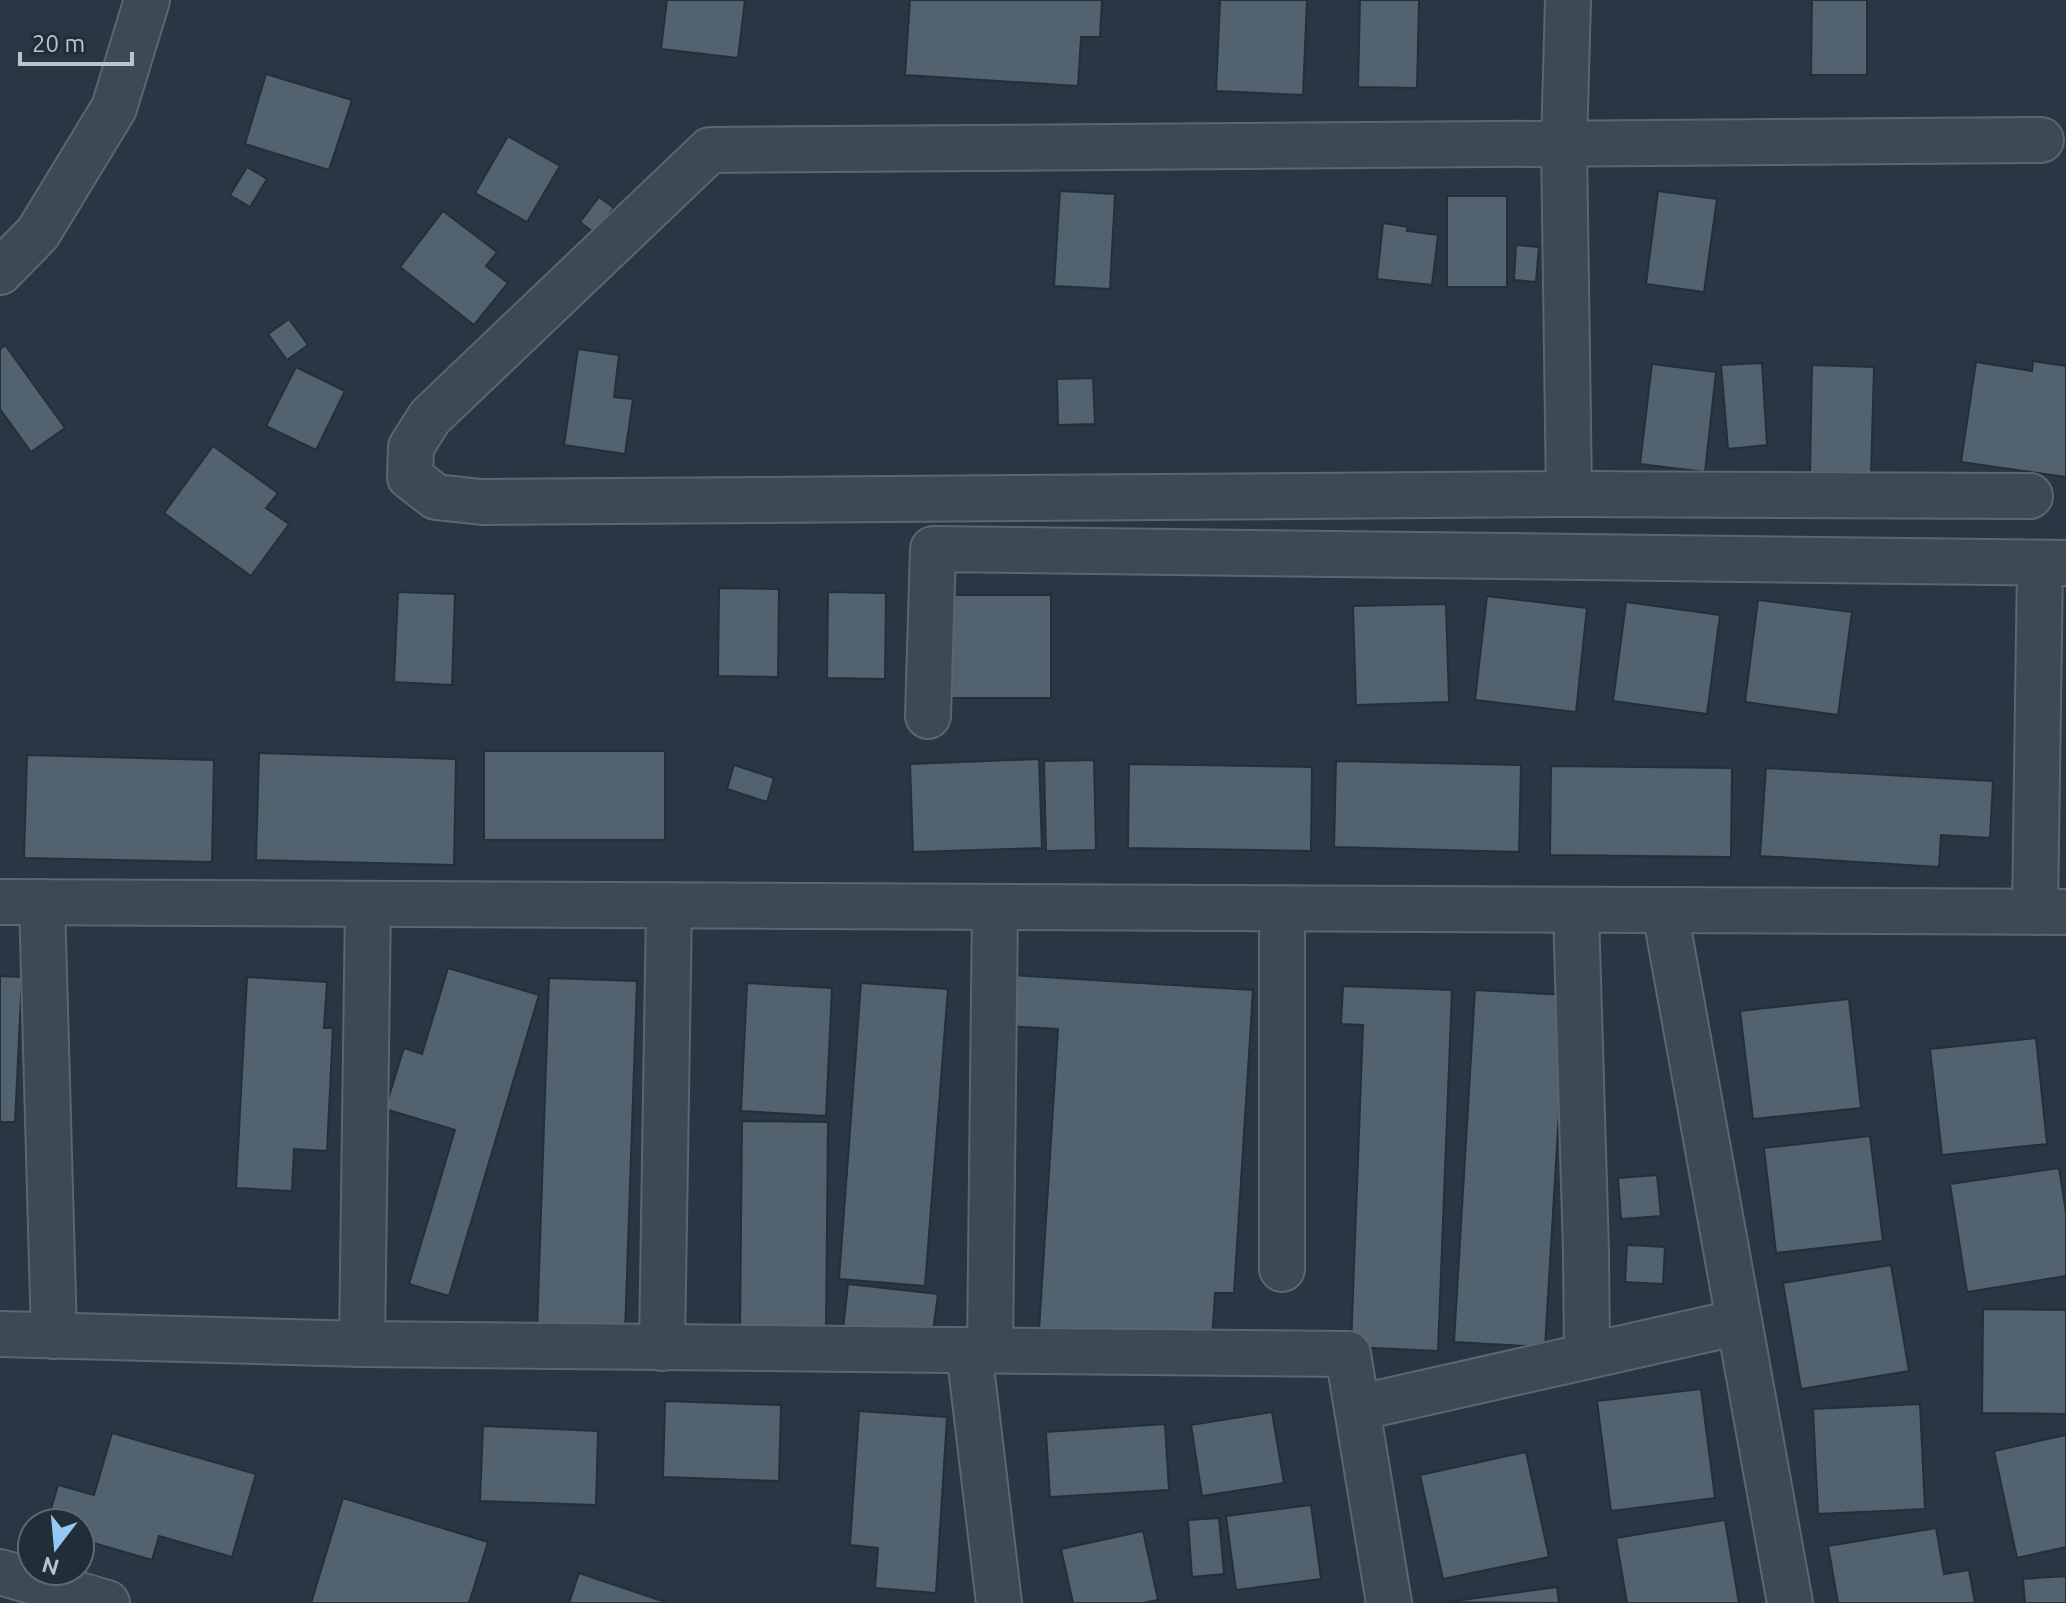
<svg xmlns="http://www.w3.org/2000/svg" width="2066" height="1603" font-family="Ubuntu,sans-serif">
	<rect width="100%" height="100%" fill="#283743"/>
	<g fill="#52626e" stroke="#23303a" stroke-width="2">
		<polygon points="667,0 745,0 738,58 661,49"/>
		<polygon points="910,0 1102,0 1100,37 1081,37 1078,86 905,75"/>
		<polygon points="1220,0 1307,0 1303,95 1216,91"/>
		<polygon points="1360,0 1419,0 1417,88 1358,87"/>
		<polygon points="1812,0 1867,0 1867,75 1811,75"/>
		<polygon points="266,74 352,100 329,170 245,144"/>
		<polygon points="508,136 560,166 527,222 475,193"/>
		<polygon points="247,167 267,179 250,207 230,195"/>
		<polygon points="1060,191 1115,194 1110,289 1054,286"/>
		<polygon points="1658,191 1717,199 1704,292 1646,284"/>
		<rect x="1447" y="196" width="60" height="91"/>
		<polygon points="599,197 614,208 594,233 580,222"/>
		<polygon points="443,211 497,252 486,266 508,283 474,325 400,267"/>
		<polygon points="1383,223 1408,227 1407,231 1438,235 1432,285 1377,279"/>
		<polygon points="1516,245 1539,247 1536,282 1514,280"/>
		<polygon points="289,319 308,345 287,360 268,334"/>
		<polygon points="5,345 65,428 31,452 0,409 0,349"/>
		<polygon points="578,349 619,355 614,397 633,399 625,454 564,445"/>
		<polygon points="2033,361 2066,366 2066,477 1961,462 1976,362 2032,371"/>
		<polygon points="1762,363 1767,445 1728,449 1721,365"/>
		<polygon points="1652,364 1716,372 1705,472 1640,464"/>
		<polygon points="1812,365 1874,367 1871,476 1810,474"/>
		<polygon points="296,367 345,391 316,450 266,426"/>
		<polygon points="1093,378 1095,424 1058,425 1057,379"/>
		<polygon points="213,446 278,493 266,508 289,524 251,576 164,513"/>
		<polygon points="719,588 779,589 778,677 718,676"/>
		<polygon points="398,592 455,594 452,685 394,682"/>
		<polygon points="828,592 886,593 885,679 827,678"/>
		<rect x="947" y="595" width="104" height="103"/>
		<polygon points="1487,596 1587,608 1576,712 1475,700"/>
		<polygon points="1758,600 1852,612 1838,715 1745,702"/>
		<polygon points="1626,602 1720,615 1707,714 1613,701"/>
		<polygon points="1446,604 1449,702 1356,705 1353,606"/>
		<rect x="484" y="751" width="181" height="89"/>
		<polygon points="259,753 456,759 454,865 256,860"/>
		<polygon points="27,755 214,760 212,862 24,858"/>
		<polygon points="1039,759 1042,848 913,852 910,764"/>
		<polygon points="1094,760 1096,850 1046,851 1044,761"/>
		<polygon points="1336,761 1521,765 1519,852 1334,847"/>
		<polygon points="1129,764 1312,767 1311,851 1128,848"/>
		<polygon points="734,765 774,778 767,802 727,789"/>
		<polygon points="1551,766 1732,768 1731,857 1550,855"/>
		<polygon points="1766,768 1993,781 1990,838 1941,835 1939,867 1760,856"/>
		<polygon points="448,968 539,995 449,1296 409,1284 455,1130 385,1109 404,1048 422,1054"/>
		<polygon points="1011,975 1253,990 1234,1293 1215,1293 1212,1342 1039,1331 1058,1029 1008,1026"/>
		<polygon points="0,976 22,977 15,1122 0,1122"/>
		<polygon points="247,977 327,982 324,1028 333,1028 327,1151 294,1149 292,1191 236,1188"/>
		<polygon points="549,978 637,981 625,1333 537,1330"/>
		<polygon points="747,983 832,988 826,1116 741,1111"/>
		<polygon points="861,983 948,989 925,1286 839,1279"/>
		<polygon points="1343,986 1452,990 1438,1351 1351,1347 1363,1025 1341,1024"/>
		<polygon points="1475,990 1566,995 1545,1347 1454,1342"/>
		<polygon points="1849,999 1861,1108 1753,1119 1740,1011"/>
		<polygon points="2036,1038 2047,1144 1942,1155 1930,1049"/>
		<polygon points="742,1121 828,1122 826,1332 740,1331"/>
		<polygon points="1870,1136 1883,1241 1776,1253 1764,1148"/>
		<polygon points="2059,1168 2066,1213 2066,1276 1967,1292 1950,1184"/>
		<polygon points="1657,1175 1661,1216 1621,1219 1618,1178"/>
		<polygon points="1627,1245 1665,1247 1663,1284 1625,1282"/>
		<polygon points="1891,1265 1909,1371 1801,1389 1783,1283"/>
		<polygon points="848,1284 938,1294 932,1339 843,1329"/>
		<polygon points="1983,1309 2066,1310 2066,1414 1982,1413"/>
		<polygon points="1701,1389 1715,1498 1611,1511 1597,1401"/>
		<polygon points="665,1401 781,1405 779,1481 663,1477"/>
		<polygon points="1920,1404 1925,1509 1818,1514 1813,1409"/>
		<polygon points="859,1411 947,1417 936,1593 875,1588 878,1548 850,1545"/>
		<polygon points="1272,1412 1284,1483 1202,1496 1191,1425"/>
		<polygon points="1165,1424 1169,1490 1050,1497 1046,1432"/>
		<polygon points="483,1426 598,1431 596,1505 480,1501"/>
		<polygon points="112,1433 256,1474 232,1557 159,1536 152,1560 80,1539 80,1523 47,1523 58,1485 94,1495"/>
		<polygon points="2066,1435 2066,1547 2017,1558 1994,1451"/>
		<polygon points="1526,1452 1549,1557 1443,1579 1420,1475"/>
		<polygon points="343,1498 488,1542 469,1603 311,1603"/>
		<polygon points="1311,1505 1321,1579 1236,1590 1226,1516"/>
		<polygon points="1219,1518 1224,1574 1192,1577 1188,1520"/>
		<polygon points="1725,1520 1739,1603 1627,1603 1616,1538"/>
		<polygon points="1936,1528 1944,1574 1969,1570 1975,1603 1838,1603 1828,1546"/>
		<polygon points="1143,1531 1158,1600 1143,1603 1073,1603 1061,1549"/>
		<polygon points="579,1573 668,1603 569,1603"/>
		<polygon points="2066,1576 2066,1603 2025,1603 2023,1579"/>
		<polygon points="1557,1587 1559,1603 1447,1602"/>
	</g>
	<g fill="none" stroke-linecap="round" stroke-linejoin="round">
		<g stroke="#5b6770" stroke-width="48">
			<g id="minor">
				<polyline points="1568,0 1564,144 1569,494 482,502 436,497 410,477 411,447 430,417 710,150 2041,140"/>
				<polyline points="0,272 38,233 114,108 147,0"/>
				<polyline points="1569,494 2030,496"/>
				<polyline points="928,716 933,549 2066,563"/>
				<polyline points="0,902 2066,912"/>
				<polyline points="42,902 54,1336"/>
				<polyline points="1665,911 1790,1603"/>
				<polyline points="1576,912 1586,1252 1587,1356"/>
				<polyline points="2035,912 2040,563"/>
				<polyline points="1282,1269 1282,909"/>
				<polyline points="0,1334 362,1344 1348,1354 1389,1603"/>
				<polyline points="362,1344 368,904"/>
				<polyline points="662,1348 669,906"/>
				<polyline points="969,1350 999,1603"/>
				<polyline points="990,1351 995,907"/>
				<polyline points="1357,1408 1739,1322"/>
				<polyline points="0,1572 107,1603"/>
			</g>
		</g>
		<use href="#minor" stroke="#3d4953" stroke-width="44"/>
	</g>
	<g transform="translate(56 1547) rotate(196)"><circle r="38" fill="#212e38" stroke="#5e6a73" stroke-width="2"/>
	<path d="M0-6L14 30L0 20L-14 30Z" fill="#96c8f6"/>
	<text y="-12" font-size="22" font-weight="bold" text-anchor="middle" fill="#bac4cc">N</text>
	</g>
	<path d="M20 52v12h112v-12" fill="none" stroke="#bac4cc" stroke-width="4"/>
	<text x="32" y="52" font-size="24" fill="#bac4cc" stroke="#212e38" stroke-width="6" paint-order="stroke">20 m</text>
</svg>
